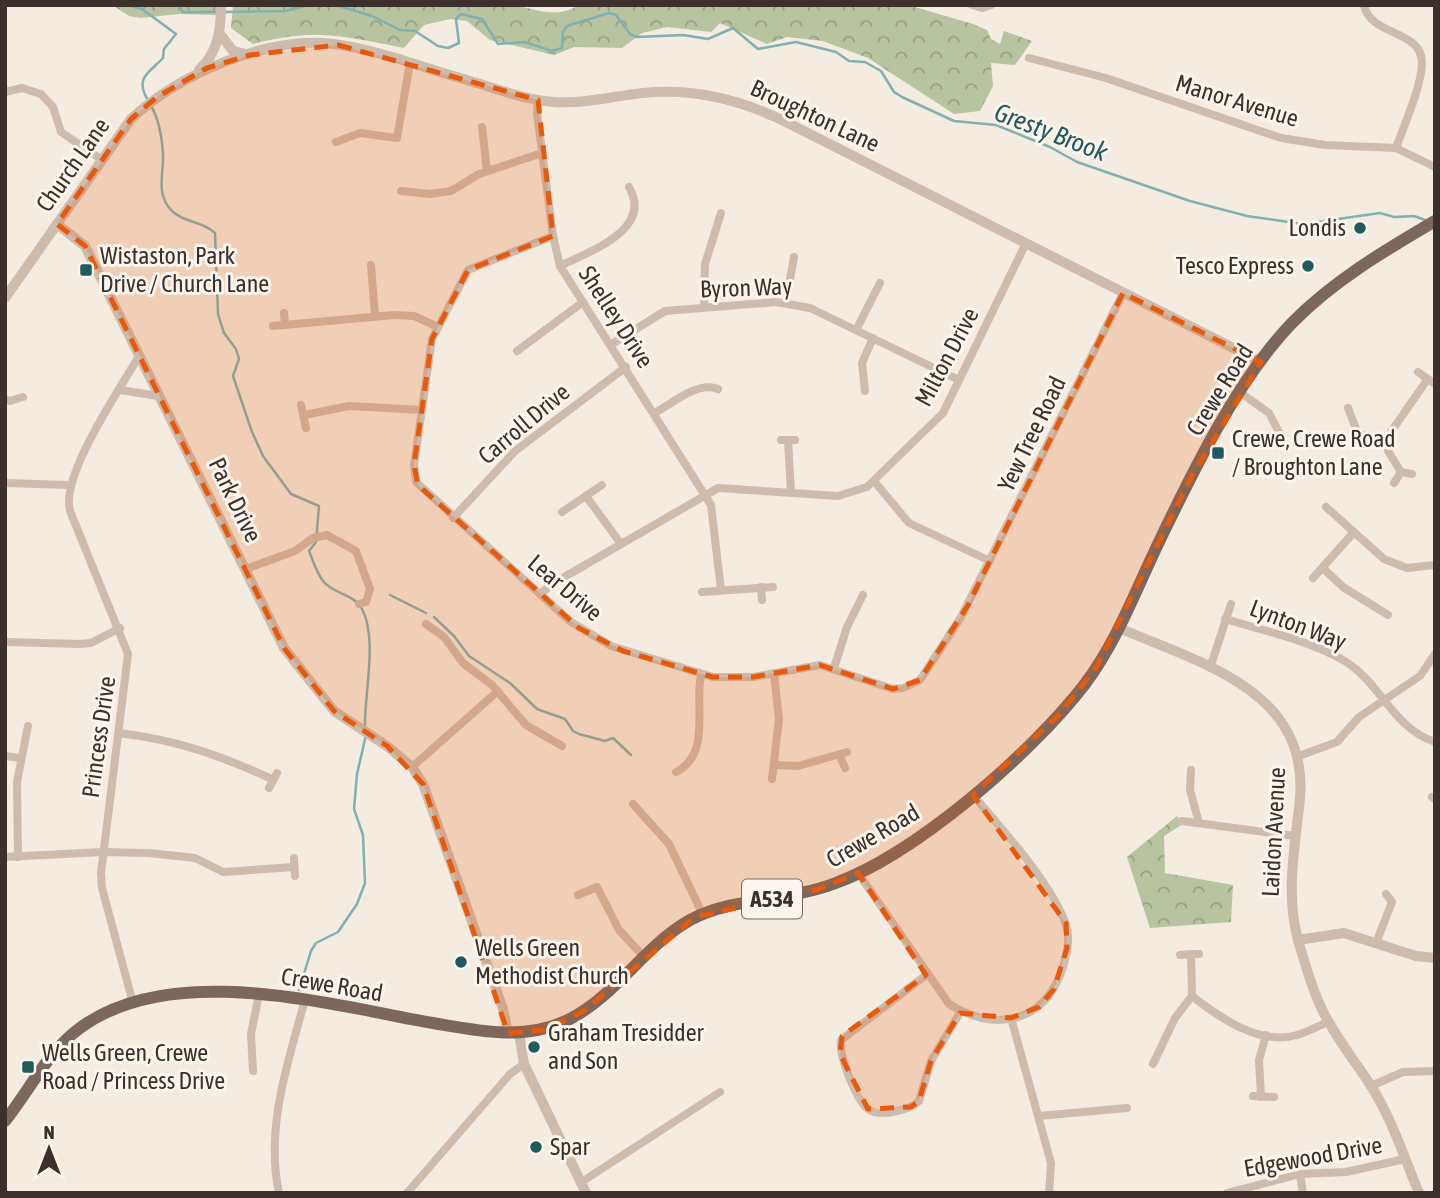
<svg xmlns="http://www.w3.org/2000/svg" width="1440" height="1198" font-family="'Asap Condensed',sans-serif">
	<defs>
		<pattern id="forest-crowns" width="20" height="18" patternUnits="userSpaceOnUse" patternTransform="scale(1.75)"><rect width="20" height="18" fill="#b8c4a0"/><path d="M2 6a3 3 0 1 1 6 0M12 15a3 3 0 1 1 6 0" fill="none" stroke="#97a083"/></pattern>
	</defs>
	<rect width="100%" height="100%" fill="#f4ebe1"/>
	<g fill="url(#forest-crowns)">
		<polygon points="112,5 221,5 217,15 179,14 141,18 129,16"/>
		<path d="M233 5H516C539 11 558 18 579 5H908L973 24 987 30 991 39 1000 44 1004 31 1032 41 1015 65 991 63 993 86 980 111 954 114 868 58 823 41 787 37 767 44 720 23 711 32 667 27 642 33 622 48 574 47 554 55 490 40 467 21 450 19 424 25 404 48C343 36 314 28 253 44L231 28Z"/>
		<polygon points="1177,816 1183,824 1164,836 1165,873 1233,885 1231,922 1150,928 1127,857"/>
	</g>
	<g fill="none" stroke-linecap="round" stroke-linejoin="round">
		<g stroke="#7fb0b2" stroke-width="2.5">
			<path d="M128 5 142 9 176 34 164 49 163 58C149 73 134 78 148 100"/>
			<polyline points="178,5 183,12 218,12"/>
			<polyline points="335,5 372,16 400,30 415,31 438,46 448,48 459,43 456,19 461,14 482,19 498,44 525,42 552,51 562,48 563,32 567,26 609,13 616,15 630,34 637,37 683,35 708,39 733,28 758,49 796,42 836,52 849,61 865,62 881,71 894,92 902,97 954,121 996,125 1050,147 1077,162 1190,201 1247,216 1303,224 1380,213 1394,217 1414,216 1428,221"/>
			<polyline points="225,12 285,11 308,5"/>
			<path d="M151 106C159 119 162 139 163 154 164 174 155 194 172 211 184 223 203 221 215 233L218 314 224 333 236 349 239 359 233 376 252 432 263 456 291 494 319 506 316 542 309 551C313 560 316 572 323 581 333 594 353 593 362 609 378 639 364 694 365 728"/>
			<polyline points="390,595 426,613"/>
			<polyline points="434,617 454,636 469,656 510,683 537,709 565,719 573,731 579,734 605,741 613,738 631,755"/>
			<polyline points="299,990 311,951 316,943 338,932 357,904 365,883 363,835 354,809 357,774 366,735"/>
		</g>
		<g stroke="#cdbbac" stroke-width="8">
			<polyline points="972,5 982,8 991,5"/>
			<path d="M1364 5C1370 37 1423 29 1422 64 1421 88 1404 125 1396 148"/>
			<polyline points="1029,58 1106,78 1281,138 1325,145 1396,148 1435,167"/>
			<polyline points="5,92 22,88 41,94 53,107 61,132 102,160"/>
			<polyline points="538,100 537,113 553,236 560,266 711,505 721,590"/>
			<polyline points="482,127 487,171"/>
			<polyline points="336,142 360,133 397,138 410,63"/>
			<polyline points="401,191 430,194 451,191 479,174 542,153"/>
			<polyline points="553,236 468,270 432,339 414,465 416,482 571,622 611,646 713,677 753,677 820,665 893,689 903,688 920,680 961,617 1123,293"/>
			<polyline points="371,265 375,316"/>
			<path d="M560 266C588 252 654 230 629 187"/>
			<polyline points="786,302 794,257"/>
			<polyline points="704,307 705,264 721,213"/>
			<polyline points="284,313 285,324"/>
			<polyline points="273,326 394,315 414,316 436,326"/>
			<polyline points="856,330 880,283"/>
			<polyline points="612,344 665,311 776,302 810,308 959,380"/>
			<polyline points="517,351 583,302"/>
			<polyline points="1418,372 1435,384"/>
			<polyline points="120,390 158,396"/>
			<polyline points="865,391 862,363 873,338"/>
			<polyline points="1241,393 1269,413 1280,434"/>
			<polyline points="5,399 10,401 23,397"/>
			<polyline points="301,405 306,428"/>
			<polyline points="1348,408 1358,434 1386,439 1427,380"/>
			<path d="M655 413C673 403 697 381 718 389"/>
			<polyline points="304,415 349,406 422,410"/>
			<polyline points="1386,439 1388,451 1401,472 1412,474"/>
			<polyline points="781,440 795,440"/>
			<polyline points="788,440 791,492"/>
			<polyline points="874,481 909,523 990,561"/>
			<polyline points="5,483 69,485"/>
			<polyline points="1394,483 1401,472"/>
			<polyline points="586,496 621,544"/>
			<polyline points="1326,507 1384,559 1407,568 1435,565"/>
			<polyline points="562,512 602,485"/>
			<polyline points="453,518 515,451 626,367"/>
			<polyline points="1323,568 1343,587 1388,615"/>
			<polyline points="246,569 295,551 313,538 327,535 356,551 370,589 366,602 359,604"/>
			<polyline points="1313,578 1354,532"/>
			<polyline points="761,587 762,600"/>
			<polyline points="702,592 773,587"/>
			<polyline points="540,594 554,583 718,488 838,496 867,487 943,413 1026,243"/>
			<path d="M1225 619C1265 631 1308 640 1343 660 1381 682 1392 728 1435 742"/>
			<polyline points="426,624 444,637 463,663 492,685 526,725 562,746"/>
			<polyline points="5,642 80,644 91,643 120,628"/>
			<polyline points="834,668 847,627 863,595"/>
			<polyline points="1210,668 1231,604"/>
			<path d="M119 733C177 740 219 755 272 779"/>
			<polyline points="5,756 20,758"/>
			<polyline points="840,756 845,768"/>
			<polyline points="1299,756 1337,742 1359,717 1420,676 1435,654"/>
			<polyline points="775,765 798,766 847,752"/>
			<polyline points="412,767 498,691"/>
			<polyline points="1191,770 1190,790 1199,823"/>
			<path d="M676 772C712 754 694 705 701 675"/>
			<polyline points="772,779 779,719 774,674"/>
			<polyline points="269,788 277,773"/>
			<polyline points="1432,797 1435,799"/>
			<polyline points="633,804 669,844 703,915"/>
			<polyline points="1182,821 1295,836"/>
			<polyline points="5,857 103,852 149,853 195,858 223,872 294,867"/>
			<polyline points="18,857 17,782 28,726"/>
			<polyline points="294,858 295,876"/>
			<path d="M858 873 949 1004C996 1033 1045 1023 1063 967 1067 954 1071 938 1066 925 1053 885 1001 828 973 795"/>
			<polyline points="578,895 597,887 619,930 644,957"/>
			<polyline points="1376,943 1392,902 1386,894"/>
			<path d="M1199 954H1191L1192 996C1220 1018 1260 1046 1297 1035 1308 1032 1318 1026 1328 1022"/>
			<polyline points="1180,955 1191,954"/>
			<path d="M926 975 841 1040C838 1054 856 1100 868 1109 879 1118 910 1110 919 1101L931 1061 961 1011"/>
			<path d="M133 1003 102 888 101 873 128 654 70 511C60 476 120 389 139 356"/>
			<polyline points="1011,1018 1051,1163 1049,1193"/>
			<polyline points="1153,1064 1175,1018 1192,996"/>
			<polyline points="253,1071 251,1034 259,994"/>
			<polyline points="1371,1086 1403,1072 1435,1071"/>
			<polyline points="1253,1096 1274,1097"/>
			<polyline points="1261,1097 1259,1060 1266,1035"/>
			<polyline points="1039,1116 1127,1108"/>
			<polyline points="1300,1174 1303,1193"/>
			<polyline points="580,1183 720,1092"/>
			<path d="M279 1193C265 1128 288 1062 305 1000"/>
			<polyline points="407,1193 510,1074 524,1064"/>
			<polyline points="1227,1193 1300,1174 1346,1172 1405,1159"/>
		</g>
		<g stroke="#cdbbac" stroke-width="10">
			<polyline points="220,34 233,51 246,54"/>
			<path d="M199 70C218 52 221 31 221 5"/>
			<polyline points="57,224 85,246 284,648 334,711 387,746 412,767 423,784 503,1009 508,1033"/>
			<path d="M5 298 131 119C179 74 267 36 334 44 379 50 424 68 467 80 495 88 525 100 554 102 584 104 614 96 643 93 692 88 738 99 782 120L1261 362"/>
			<path d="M1119 628C1205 665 1315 692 1299 808 1294 852 1286 896 1298 940 1306 967 1315 1000 1330 1024 1342 1046 1358 1065 1371 1086 1392 1119 1404 1157 1419 1193"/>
			<polyline points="1298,940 1344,933 1416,956 1435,958"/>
			<polyline points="519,1033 524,1064 586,1193"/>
		</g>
		<path stroke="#7d675c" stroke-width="12" d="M5 1121C30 1090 47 1052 80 1028 172 960 330 1005 433 1023 479 1031 524 1041 568 1020 616 996 644 946 690 920 733 897 788 901 833 884 915 855 1032 753 1085 684 1117 641 1135 592 1158 544 1192 473 1237 380 1292 323 1333 281 1384 251 1435 221"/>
	</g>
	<path fill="#e8590c" fill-opacity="0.2" stroke="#e8590c" stroke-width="5" stroke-dasharray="14 9" stroke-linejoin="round" d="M338 45 538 100 553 236 468 270 432 339 414 465 418 485 579 628 623 651 713 677H753L820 665 893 689 920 680 968 605 1123 293 1261 362 1192 476 1096 668 1058 716 973 795 1066 923 1067 948 1054 989 1039 1007 1011 1018 960 1013 931 1061 919 1101 911 1107 868 1109 840 1054 842 1036 926 975 858 873 816 890 695 917 584 1011 544 1030 508 1033 423 784 387 746 334 711 284 648 85 246 57 224 131 119 157 97 207 68 250 55Z"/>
	<g fill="#1f5a5e" stroke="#fbf5ee" stroke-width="2.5">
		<circle cx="1360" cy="228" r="7"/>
		<circle cx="1308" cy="266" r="7"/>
		<rect x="79" y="263" width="14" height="14" rx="3.5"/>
		<rect x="1211" y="446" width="14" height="14" rx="3.5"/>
		<circle cx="461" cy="962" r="7"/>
		<circle cx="534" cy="1047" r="7"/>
		<rect x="21" y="1060" width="14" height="14" rx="3.5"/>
		<circle cx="536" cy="1147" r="7"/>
	</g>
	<g text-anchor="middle" stroke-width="6" stroke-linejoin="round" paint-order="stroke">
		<rect fill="#fbf5ee" stroke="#756b66" stroke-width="2" x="742" y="879.5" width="60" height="39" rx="5"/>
		<g font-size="23" font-weight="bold" fill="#3b302b">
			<text x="772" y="907">A534</text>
		</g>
		<g font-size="24" fill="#3b302b" stroke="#fbf5ee">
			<text transform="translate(1237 101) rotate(17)" y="8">Manor Avenue</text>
			<text transform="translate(815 116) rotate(25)" y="8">Broughton Lane</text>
			<text transform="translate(73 165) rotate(-55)" y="8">Church Lane</text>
			<text transform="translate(746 288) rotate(-2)" y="8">Byron Way</text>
			<text transform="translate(616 317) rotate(57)" y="8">Shelley Drive</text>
			<text transform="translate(947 357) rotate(-62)" y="8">Milton Drive</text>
			<text transform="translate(1220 390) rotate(-58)" y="8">Crewe Road</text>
			<text transform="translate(524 424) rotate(-40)" y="8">Carroll Drive</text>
			<text transform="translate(1032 434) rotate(-64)" y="8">Yew Tree Road</text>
			<text transform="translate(235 500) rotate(64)" y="8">Park Drive</text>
			<text transform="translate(565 588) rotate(40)" y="8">Lear Drive</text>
			<text transform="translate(1298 625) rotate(21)" y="8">Lynton Way</text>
			<text transform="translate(99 737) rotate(-82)" y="8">Princess Drive</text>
			<text transform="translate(1274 832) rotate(-87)" y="8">Laidon Avenue</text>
			<text transform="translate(873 836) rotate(-30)" y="8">Crewe Road</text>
			<text transform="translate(332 985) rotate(10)" y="8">Crewe Road</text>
			<text transform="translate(1313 1157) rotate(-10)" y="8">Edgewood Drive</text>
		</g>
		<g font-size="24" fill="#3b302b" stroke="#fbf5ee" text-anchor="start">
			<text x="1346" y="236" text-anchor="end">Londis</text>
			<text x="100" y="264">Wistaston, Park<tspan x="100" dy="28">Drive / Church Lane</tspan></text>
			<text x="1294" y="274" text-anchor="end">Tesco Express</text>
			<text x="1232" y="447">Crewe, Crewe Road<tspan x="1232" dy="28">/ Broughton Lane</tspan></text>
			<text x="475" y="956">Wells Green<tspan x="475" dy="28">Methodist Church</tspan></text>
			<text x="548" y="1041">Graham Tresidder<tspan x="548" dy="28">and Son</tspan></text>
			<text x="42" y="1061">Wells Green, Crewe<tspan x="42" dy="28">Road / Princess Drive</tspan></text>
			<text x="550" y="1155">Spar</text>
		</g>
		<g font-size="26" font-style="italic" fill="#1f5a5e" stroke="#fbf5ee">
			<text transform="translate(1051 132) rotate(21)" y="9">Gresty Brook</text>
		</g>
	</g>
	<rect width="1440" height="1198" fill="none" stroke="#3b302b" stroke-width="14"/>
	<g transform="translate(49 1149)" stroke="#fbf5ee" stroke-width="5" paint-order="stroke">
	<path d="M0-5L12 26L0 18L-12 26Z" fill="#3b302b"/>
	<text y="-10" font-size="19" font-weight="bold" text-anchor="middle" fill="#3b302b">N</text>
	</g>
</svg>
